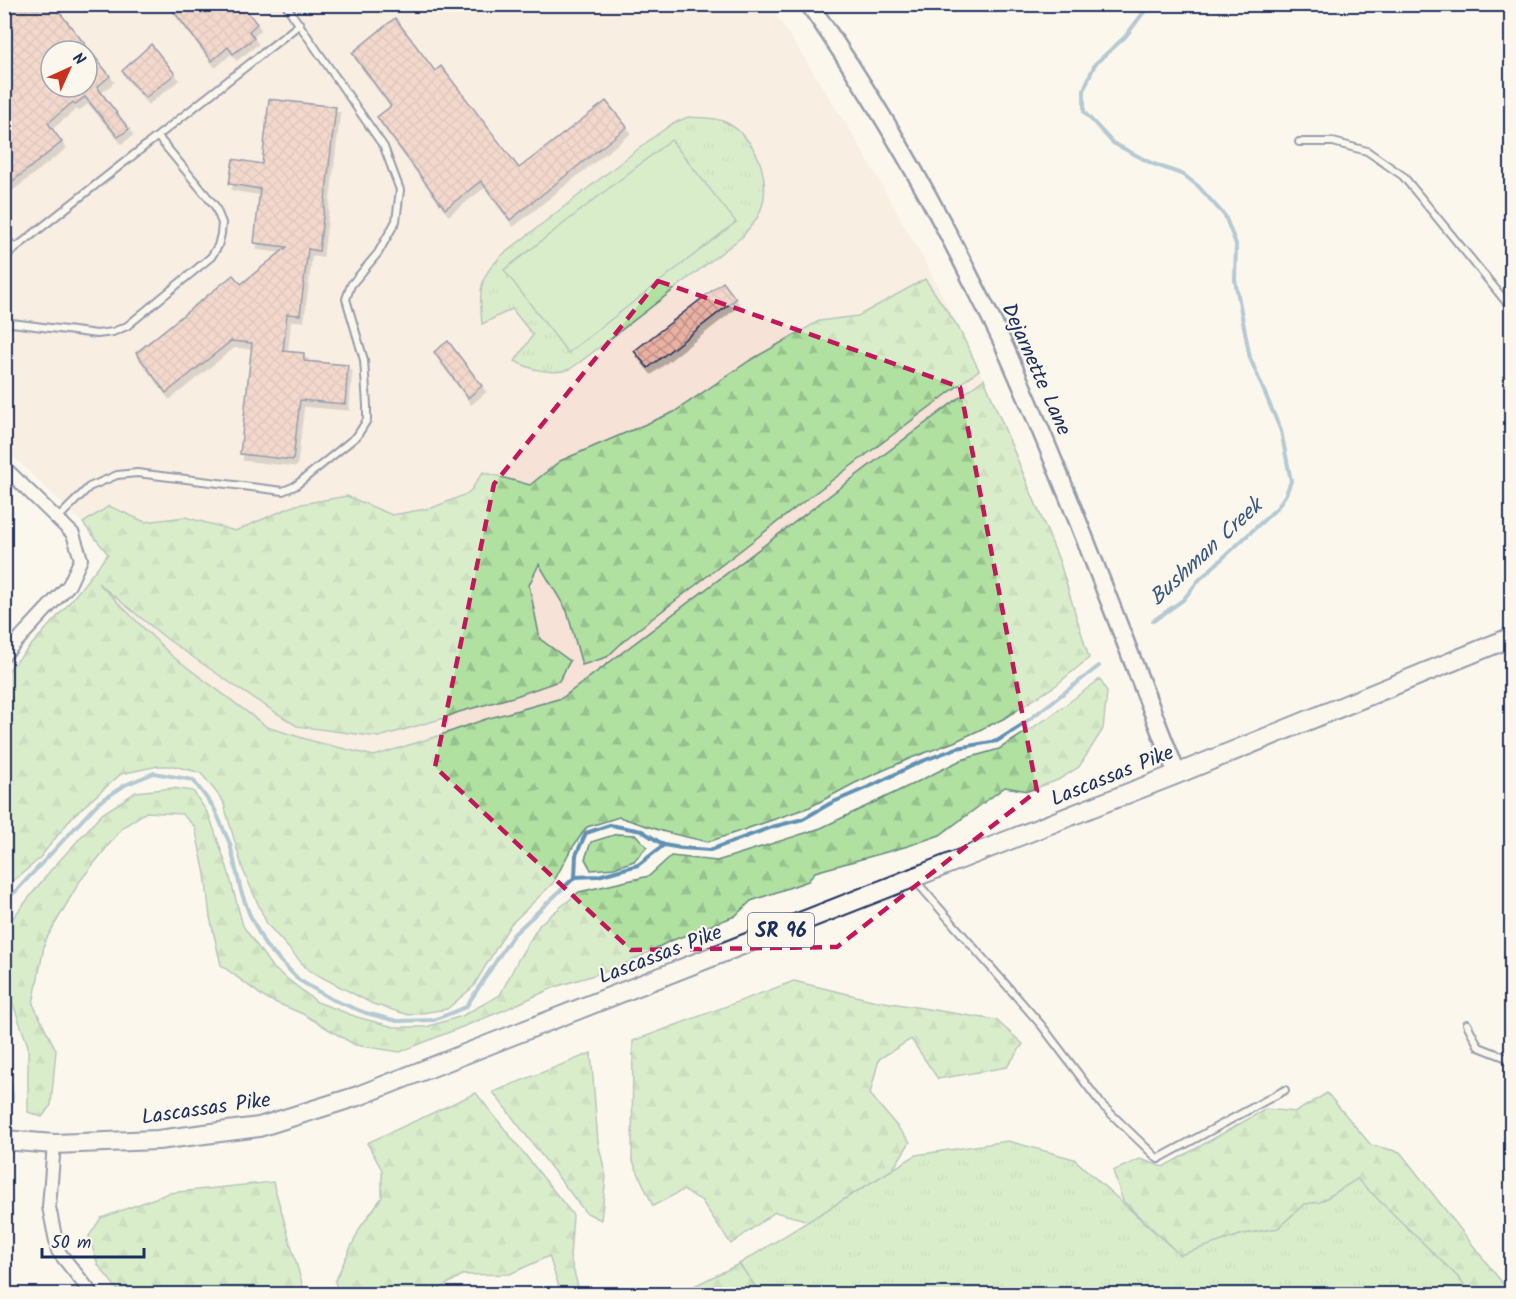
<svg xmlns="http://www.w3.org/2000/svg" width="1516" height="1299" font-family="Kalam,sans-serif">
	<defs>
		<pattern id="grass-tufts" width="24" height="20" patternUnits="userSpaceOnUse" patternTransform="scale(1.5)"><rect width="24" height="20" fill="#b0e1a1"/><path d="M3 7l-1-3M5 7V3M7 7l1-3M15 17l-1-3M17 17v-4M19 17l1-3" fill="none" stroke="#97c18d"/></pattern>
		<pattern id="forest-firs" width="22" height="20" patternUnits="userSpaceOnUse" patternTransform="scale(1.5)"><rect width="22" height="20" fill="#b0e1a1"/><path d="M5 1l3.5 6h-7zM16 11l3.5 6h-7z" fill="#97c18d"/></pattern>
		<pattern id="building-cross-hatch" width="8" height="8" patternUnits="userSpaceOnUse" patternTransform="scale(1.5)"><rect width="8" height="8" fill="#eab1a2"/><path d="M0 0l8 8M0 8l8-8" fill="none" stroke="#bd9087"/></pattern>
		<filter id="shadow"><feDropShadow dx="3.5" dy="6" stdDeviation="0" flood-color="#0004"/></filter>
	</defs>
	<rect width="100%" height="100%" fill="#fbf7ec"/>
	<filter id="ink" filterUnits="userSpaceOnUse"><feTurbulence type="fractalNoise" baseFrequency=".0167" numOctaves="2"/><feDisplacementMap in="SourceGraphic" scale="12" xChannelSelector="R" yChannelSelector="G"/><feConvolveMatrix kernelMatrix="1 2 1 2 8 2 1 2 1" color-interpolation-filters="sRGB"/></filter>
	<g filter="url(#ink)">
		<path fill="#f6e2d6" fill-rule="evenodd" d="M4 5H770L854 136 929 269 984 379 543 713 243 870 223 801 201 773 174 766 66 607 108 554 83 523 5 449ZM51 51H87V87H51Z"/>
		<g fill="url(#grass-tufts)" stroke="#668880" stroke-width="1.5">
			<path d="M688 117C702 118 717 117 729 124 759 141 775 187 757 218 753 224 747 230 743 236L580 362C576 364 572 369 567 370 551 375 529 369 515 361L533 335 512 309 482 324C481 309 478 289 486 275 489 268 496 262 501 256L651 139 672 124Z"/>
			<polygon points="1008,1141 1074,1159 1180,1255 1243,1234 1278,1228 1304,1204 1320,1202 1357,1178 1457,1276 1472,1294 761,1294 739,1264 916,1155"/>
		</g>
		<g fill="url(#forest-firs)" stroke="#668880" stroke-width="1.5">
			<polygon points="925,279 958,327 979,370 811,496 627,638 607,657 582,665 567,611 539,564 529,585 540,639 570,661 559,681 513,697 459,712 444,718 379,737 297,726 242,691 167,639 98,583 172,656 267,727 312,741 374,756 441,735 486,719 562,698 984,379 1059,560 1089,658 1055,686 1003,719 954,742 911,758 855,783 810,807 708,842 665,832 619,817 587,827 570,851 553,883 510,925 473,987 447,1009 409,1015 373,1004 308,970 267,924 243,870 223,801 201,773 174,766 158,766 121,774 73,816 38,860 5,888 5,674 66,607 108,554 83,523 109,506 145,522 185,517 235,531 296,505 347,496 392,515 432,508 469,493 483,472 530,485 560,461 674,412 749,361 819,321 858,316"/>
			<polygon points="1100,679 1107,692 1103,729 1079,767 1058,780 1028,791 1005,787 940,835 908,846 815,872 808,881 751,901 735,916 668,942 620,967 555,987 502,1011 400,1052 355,1045 303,1014 265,998 221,965 210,917 205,874 195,827 182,814 146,812 123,827 80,881 45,941 33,1004 56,1050 51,1105 42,1117 28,1112 28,1046 8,990 5,944 5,928 50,871 102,814 136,792 173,788 193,791 209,815 227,867 243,926 272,967 317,1002 357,1017 394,1027 426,1027 462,1016 500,995 519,958 540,924 579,892 649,876 671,856 717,861 821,828 917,782 961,760 999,749 1048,718"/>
			<polygon points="617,834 636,835 647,847 634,861 614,868 591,870 585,859 591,842"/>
			<polygon points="794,981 872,1000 996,1020 1023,1044 1007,1067 938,1079 911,1039 879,1059 870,1094 910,1142 893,1169 809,1221 775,1212 731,1244 701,1200 683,1190 653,1206 632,1159 633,1041"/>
			<polygon points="591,1053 598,1142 606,1177 601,1220 585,1212 493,1092"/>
			<polygon points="476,1093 573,1215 570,1257 580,1294 556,1294 560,1290 549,1256 510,1274 462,1275 431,1294 338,1294 335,1281 360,1228 382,1197 382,1170 367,1143"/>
			<polygon points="1327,1093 1371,1145 1400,1152 1511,1294 1472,1294 1457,1276 1357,1179 1320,1202 1304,1204 1278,1228 1243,1234 1180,1255 1123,1201 1113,1171 1140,1159 1163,1167 1266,1109 1296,1112"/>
			<polygon points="273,1182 305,1294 121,1294 98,1265 89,1236 101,1218 169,1193"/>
			<polygon points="739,1264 761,1294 678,1294"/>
		</g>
		<polygon fill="#b0e1a1" stroke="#668880" stroke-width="1.5" points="671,140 736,222 568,353 504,270"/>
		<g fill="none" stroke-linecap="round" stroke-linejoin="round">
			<g stroke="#5f91b4" stroke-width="4">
				<polyline points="1150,4 1125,37 1095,64 1084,89 1084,112 1113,143 1151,163 1184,175 1198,186 1225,216 1236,244 1235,280 1250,358 1281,431 1291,481 1286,494 1277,508 1199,580 1183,600 1153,621"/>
				<polyline points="575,877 576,855 586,833 610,825 642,831 664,845"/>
				<polyline points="4,901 17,890 98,803 125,785 154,773 193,780 214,808 230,844 241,891 249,913 265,945 299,980 331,999 366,1013 397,1021 434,1020 466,1007 513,935 575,877 598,876 638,865 664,845 681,848 710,850 772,827 803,819 831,803 873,785 920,762 957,748 997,741 1022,725 1099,666"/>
				<polyline points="4,1040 12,1097 7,1136"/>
				<polyline points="4,1164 6,1147"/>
			</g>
		</g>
		<g fill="url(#building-cross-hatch)" stroke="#1b2f5e" stroke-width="1.5" fill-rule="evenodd" filter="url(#shadow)">
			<path d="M4 4H53L110 76 97 87 129 129 118 137 85 97 75 104 73 102 48 123 62 142 4 188ZM51 51H87V87H51Z"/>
			<polygon points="168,4 231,4 237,11 243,6 257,24 249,31 254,38 233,54 228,47 212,61"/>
			<polygon points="395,18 435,71 441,66 519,168 606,101 627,127 510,220 481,181 445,209 377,117 391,106 352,53"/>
			<polygon points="151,44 175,74 145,98 122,71"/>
			<polygon points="269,99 336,107 319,251 308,249 300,315 287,314 283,351 304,353 304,361 348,365 345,404 300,400 293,460 240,454 252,343 231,341 166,393 136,353 233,275 241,284 287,247 254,243 260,189 229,184 233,159 262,164"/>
			<polygon points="723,282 736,299 648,368 634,351"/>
			<polygon points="448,341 482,386 468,398 434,352"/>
		</g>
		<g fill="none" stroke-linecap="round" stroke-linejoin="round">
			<g stroke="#1b2f5e" stroke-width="10">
				<g id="service">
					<polyline points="1299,142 1333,142 1367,151 1403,176 1512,309"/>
					<polyline points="4,236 15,249"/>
					<polyline points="4,257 300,24"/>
					<polyline points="4,322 97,334 113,332 127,326 211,257 218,246 221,234 222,223 215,206 158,137"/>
					<polyline points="58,518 89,487 117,475 137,473 283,491 295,486 357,436 367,420 367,405 364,360 346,299 351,285 378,253 396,221 400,190 384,147 285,4"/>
					<polyline points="914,879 1042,1026 1102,1105 1158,1159 1285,1090"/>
					<polyline points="1467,1024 1479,1047 1512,1060"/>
				</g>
			</g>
			<g stroke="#1b2f5e" stroke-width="16">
				<g id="minor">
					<polyline points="4,467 73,534 81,559 69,585 4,655"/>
					<polyline points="54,1144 49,1207 58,1251 92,1294"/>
				</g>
			</g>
			<g stroke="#1b2f5e" stroke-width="21">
				<path id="secondary" d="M809 4C870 91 923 182 970 277 982 301 995 325 1006 350 1068 489 1121 633 1177 774"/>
			</g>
			<g stroke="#1b2f5e" stroke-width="22">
				<polyline id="primary" points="4,1140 54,1144 158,1140 259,1127 358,1096 1177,774 1512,637"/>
			</g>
			<use href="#service" stroke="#fbf7ec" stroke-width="6"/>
			<use href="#minor" stroke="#fbf7ec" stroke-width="12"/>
			<use href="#secondary" stroke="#fbf7ec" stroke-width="16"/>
			<use href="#primary" stroke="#fbf7ec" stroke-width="18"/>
		</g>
	</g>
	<path d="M0 0H1516V1299H0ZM658 281 960 387 1037 791 837 947 631 950 435 767 494 484Z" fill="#fbf7ec" fill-opacity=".55" fill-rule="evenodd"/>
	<path fill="none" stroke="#c2185b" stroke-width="4.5" stroke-dasharray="12 8" stroke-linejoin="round" d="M658 281 960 387 1037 791 837 947 631 950 435 767 494 484Z"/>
	<g text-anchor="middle" stroke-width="4.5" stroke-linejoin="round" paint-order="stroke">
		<rect fill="#fbf7ec" stroke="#5e6b89" stroke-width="1.5" x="748" y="913" width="66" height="34" rx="4.5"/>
		<g font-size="20" font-weight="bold" fill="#1b2f5e">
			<text x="781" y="937">SR 96</text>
		</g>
		<g font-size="21" fill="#1b2f5e" stroke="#fbf7ec">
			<text transform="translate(1037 369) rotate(66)" y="7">Dejarnette Lane</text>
			<text transform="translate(1112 775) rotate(-22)" y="7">Lascassas Pike</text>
			<text transform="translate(660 954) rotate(-21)" y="7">Lascassas Pike</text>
			<text transform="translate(206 1108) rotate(-8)" y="7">Lascassas Pike</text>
		</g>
		<g font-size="22" font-style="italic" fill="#385882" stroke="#fbf7ec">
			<text transform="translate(1205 551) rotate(-43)" y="8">Bushman Creek</text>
		</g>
	</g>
	<rect width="1516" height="1299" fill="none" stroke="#fbf7ec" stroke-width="24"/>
	<rect x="12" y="12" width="1492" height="1275" fill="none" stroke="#1b2f5e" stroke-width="2" filter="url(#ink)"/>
	<g transform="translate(69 69) rotate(45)"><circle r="28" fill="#fbf7ec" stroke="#a1a7b3" stroke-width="1.5"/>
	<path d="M0-4.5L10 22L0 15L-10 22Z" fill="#c8321e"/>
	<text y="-9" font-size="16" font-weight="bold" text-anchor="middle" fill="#1b2f5e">N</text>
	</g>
	<path d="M42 1248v9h102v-9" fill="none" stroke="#1b2f5e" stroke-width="3"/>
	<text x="51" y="1248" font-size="18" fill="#1b2f5e" stroke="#fbf7ec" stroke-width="4.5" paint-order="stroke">50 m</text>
</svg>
